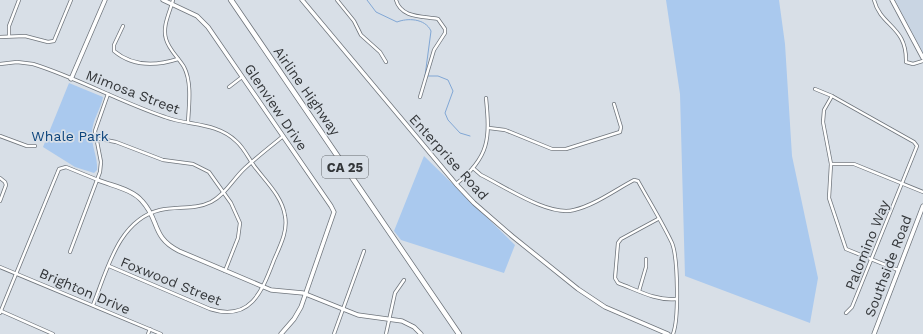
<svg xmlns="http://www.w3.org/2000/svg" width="923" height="334" font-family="'Work Sans',sans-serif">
	<rect width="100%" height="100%" fill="#d8dfe7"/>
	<polygon fill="#c9d5e3" points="895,0 923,0 923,53 911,31"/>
	<g fill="#aac9ee">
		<polygon points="666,0 779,0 785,44 792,156 818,278 810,323 685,276 680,94"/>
		<path d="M69 83 103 97C101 109 92 120 92 133 91 146 98 157 97 170L94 173 75 167 43 147Z"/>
		<polygon points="424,156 515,245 504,273 401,240 394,231"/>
	</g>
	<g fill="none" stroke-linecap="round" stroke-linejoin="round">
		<g stroke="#81a7d5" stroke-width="1">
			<path d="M367 0 376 12 397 22C407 18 425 18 431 31L425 76"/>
			<polyline points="428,76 438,76 448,80 453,91 445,113 448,120 460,133 470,136"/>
		</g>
		<g stroke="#6f757c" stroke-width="4">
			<g id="minor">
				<path d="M173 0C170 12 162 26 166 39 169 50 178 57 184 67 192 82 189 105 188 122"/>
				<polyline points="337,0 354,21 361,35 380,52 386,62"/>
				<path d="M396 0C401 18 422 16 438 19L445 29V33L434 50 420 97"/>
				<path d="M874 0C881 27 907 26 906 62L913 64 923 61"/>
				<path d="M123 26 114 45V51C133 67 156 66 178 59"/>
				<polyline points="9,36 9,26 19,0"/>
				<polyline points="0,37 25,36 48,42 54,41 71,0"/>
				<path d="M0 64 17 62 33 64C78 78 120 102 165 117 189 126 216 122 236 141 243 147 247 155 252 163 263 179 282 195 285 216 288 231 280 246 274 260 262 291 251 322 210 309L109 266"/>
				<polyline points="229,87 242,77"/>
				<polyline points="815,89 832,96 914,142 917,146 852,307 846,313"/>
				<polyline points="832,96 824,110 823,122 831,164 829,198 846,249 898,270"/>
				<polyline points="489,128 505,130 552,149 566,149 620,132 621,127 614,104"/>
				<polyline points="0,136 27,146 35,146"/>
				<polyline points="95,138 116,142 163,160 193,164 209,172 231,203 240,223 238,238 225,271"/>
				<polyline points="831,164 854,164 923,192"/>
				<path d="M473 168 481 175C504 186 549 217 574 210 595 205 615 190 634 180L638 181C649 201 662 222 672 243 678 258 679 319 673 334"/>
				<polyline points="0,178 5,182 6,185 0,201"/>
				<path d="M456 184C490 157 490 138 486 98"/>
				<path d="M658 219 621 239 618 243 615 278 618 283C637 290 656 301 676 299"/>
				<polyline points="70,252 100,172 101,162 95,131 108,94"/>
				<polyline points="0,267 161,334"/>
				<polyline points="639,291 646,267 646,259"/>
				<path d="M93 305C107 271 118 220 160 210 177 206 195 210 211 202 226 194 233 179 245 168 257 157 270 147 282 137"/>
				<polyline points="1,311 53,334"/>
				<polyline points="0,313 59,169 66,167 98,180"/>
				<polyline points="148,334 150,329"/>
				<polyline points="334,334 364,251"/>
				<polyline points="386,334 395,293 404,280"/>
			</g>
		</g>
		<g stroke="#6f757c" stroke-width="5">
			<g id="tertiary">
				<polyline points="163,0 197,16 208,27 331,206 334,212 301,307 294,319 281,334"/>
				<polyline points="302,0 456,184 474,203 512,236 578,289 605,307 668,334"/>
				<polyline points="892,0 923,58"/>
				<polyline points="71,79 105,0"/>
				<path d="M98 180C112 186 132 189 142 201 160 220 151 237 179 251L271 290 303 293 358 315 402 321 414 327 421 334"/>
				<polyline points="874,334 923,206"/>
			</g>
		</g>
		<g stroke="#6f757c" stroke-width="6">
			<polyline id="primary" points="231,0 459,334"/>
		</g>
		<use href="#minor" stroke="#fff" stroke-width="2.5"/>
		<use href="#tertiary" stroke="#fff" stroke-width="3.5"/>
		<use href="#primary" stroke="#fff" stroke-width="4.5"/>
	</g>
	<g text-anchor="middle" stroke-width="3.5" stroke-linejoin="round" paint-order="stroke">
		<rect fill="#d8dfe7" stroke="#64696d" stroke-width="1" x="322" y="156" width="46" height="22" rx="3"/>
		<g font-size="13" font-weight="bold" fill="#333639">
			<text x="345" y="172">CA 25</text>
		</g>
		<g font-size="14" fill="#333639" stroke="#d8dfe7">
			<text transform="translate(307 91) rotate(55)" y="5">Airline Highway</text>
			<text transform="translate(133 92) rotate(21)" y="5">Mimosa Street</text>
			<text transform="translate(276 107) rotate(56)" y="5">Glenview Drive</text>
			<text transform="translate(449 157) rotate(48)" y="5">Enterprise Road</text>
			<text transform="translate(867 245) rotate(-68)" y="5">Palomino Way</text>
			<text transform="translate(888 266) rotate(-69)" y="5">Southside Road</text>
			<text transform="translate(171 281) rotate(22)" y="5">Foxwood Street</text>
			<text transform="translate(85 291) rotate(23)" y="5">Brighton Drive</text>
		</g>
		<g font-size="14" fill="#0c447c" stroke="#d8dfe7">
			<text x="70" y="141">Whale Park</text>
		</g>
	</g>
</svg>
